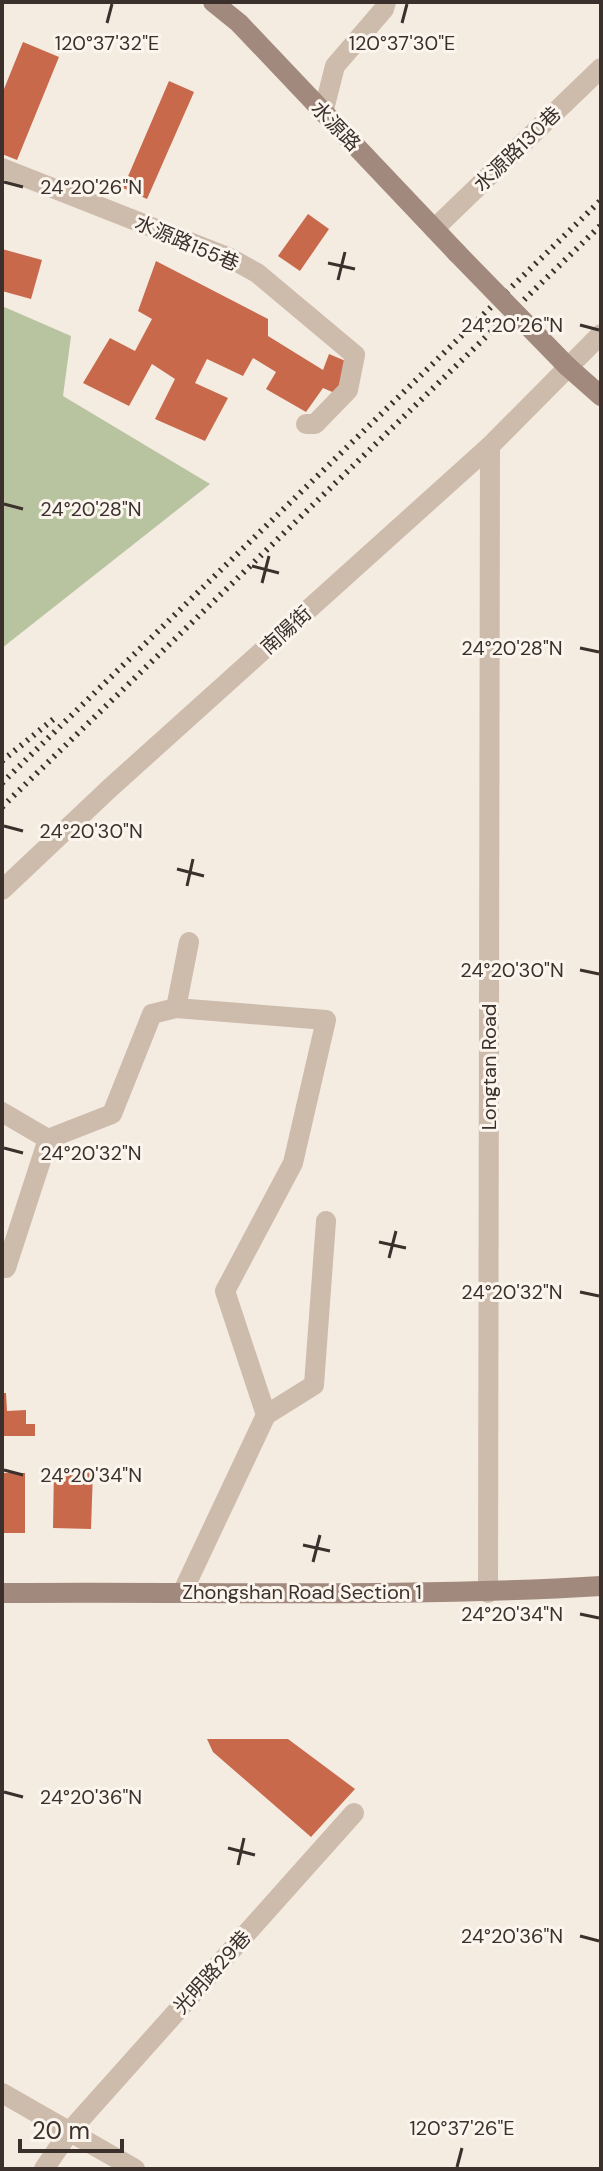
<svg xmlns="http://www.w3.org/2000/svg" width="603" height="2171" font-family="'DM Sans','Noto Sans TC',sans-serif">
	<rect width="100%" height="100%" fill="#f4ebe1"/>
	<polygon fill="#b8c4a0" points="2,306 71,336 63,396 210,484 2,648"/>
	<g fill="#c8694b">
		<polygon points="23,42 59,57 17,160 2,154 2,94"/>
		<polygon points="169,81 194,92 147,199 123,188"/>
		<polygon points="308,214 329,229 300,271 278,256"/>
		<polygon points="2,249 42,260 31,299 2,291"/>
		<polygon points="156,261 268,319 268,336 323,370 329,354 348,362 337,394 323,388 306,412 266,389 276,372 253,358 243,376 207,359 195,383 228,398 205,441 155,419 175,379 152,364 129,406 83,383 110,338 135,351 152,319 138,311"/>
		<polygon points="2,1393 6,1393 7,1411 26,1410 26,1424 35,1424 35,1436 2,1436"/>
		<polygon points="54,1469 93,1470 91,1529 53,1528"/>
		<rect x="2" y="1473" width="23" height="60"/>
		<polygon points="207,1739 288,1739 355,1789 311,1837 213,1752"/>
	</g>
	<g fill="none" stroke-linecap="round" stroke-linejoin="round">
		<g stroke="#cdbbac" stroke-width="20">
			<polyline points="2,168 230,258 257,273 355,355 348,390 315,424 306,424"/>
			<polyline points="434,229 601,68"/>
			<polyline points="2,1112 48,1139 6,1268"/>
			<polyline points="48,1139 112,1114 152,1014 176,1008"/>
			<polyline points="266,1415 314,1385 326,1221"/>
			<polyline points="183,1591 266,1415 225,1291 293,1163 326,1020 176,1008 189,942"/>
			<polyline points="70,2131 354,1813"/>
		</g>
		<g stroke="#cdbbac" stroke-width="20">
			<polyline points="2,890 110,788 490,446 601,334"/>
			<polyline points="488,1593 490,446"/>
			<polyline points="44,2169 70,2131"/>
		</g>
		<g stroke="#cdbbac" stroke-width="20">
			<polyline points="323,113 335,66 384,9 386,2"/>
			<polyline points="2,2093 135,2169"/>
		</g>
		<g stroke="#a18a7d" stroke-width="20">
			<polyline points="213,2 239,23 457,253"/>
			<polyline points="567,366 601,396"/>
			<path d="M2 1593C202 1591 402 1598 601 1586"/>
		</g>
		<g stroke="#3b302b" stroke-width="6" stroke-dasharray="2 6" stroke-linecap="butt">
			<polyline points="2,761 56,717"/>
			<polyline points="2,783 601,200"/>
			<polyline points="2,807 601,225"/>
		</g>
		<polyline stroke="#a18a7d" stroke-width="20" points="457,253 567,366"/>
	</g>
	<path fill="none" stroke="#3b302b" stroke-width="3" d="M107 23 112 4M402 23 407 4M4 182 23 187M328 263 355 269M338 280 345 252M580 325 599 330M4 504 23 509M252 566 279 573M262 583 269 556M580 648 599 652M4 826 23 831M177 869 204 876M187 886 193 859M580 970 599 974M4 1148 23 1153M379 1242 406 1248M389 1258 396 1231M580 1292 599 1296M4 1470 23 1475M303 1545 330 1551M313 1562 320 1535M580 1614 599 1618M4 1792 23 1797M228 1848 255 1855M238 1865 244 1838M580 1936 599 1941M457 2167 462 2148"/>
	<g text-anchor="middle" stroke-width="6" stroke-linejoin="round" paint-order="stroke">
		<g font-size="20" fill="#3b302b" stroke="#fbf5ee">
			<text transform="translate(336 126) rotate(46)" y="7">水源路</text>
			<text transform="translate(517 149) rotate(-44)" y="7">水源路130巷</text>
			<text transform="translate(187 243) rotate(23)" y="7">水源路155巷</text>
			<text transform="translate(286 630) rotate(-42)" y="7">南陽街</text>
			<text transform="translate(489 1067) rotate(-90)" y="7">Longtan Road</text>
			<text x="302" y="1599">Zhongshan Road Section 1</text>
			<text transform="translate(212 1972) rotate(-48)" y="7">光明路29巷</text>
		</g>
	</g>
	<g font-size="20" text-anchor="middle" fill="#3b302b" stroke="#fbf5ee" stroke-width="6" stroke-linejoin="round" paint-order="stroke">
		<text x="107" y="50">120°37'32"E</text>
		<text x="402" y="50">120°37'30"E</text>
		<text x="91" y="194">24°20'26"N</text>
		<text x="512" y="332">24°20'26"N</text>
		<text x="91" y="516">24°20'28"N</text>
		<text x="512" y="655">24°20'28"N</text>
		<text x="91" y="838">24°20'30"N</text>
		<text x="512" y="977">24°20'30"N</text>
		<text x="91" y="1160">24°20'32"N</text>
		<text x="512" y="1299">24°20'32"N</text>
		<text x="91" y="1482">24°20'34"N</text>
		<text x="512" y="1621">24°20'34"N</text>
		<text x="91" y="1804">24°20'36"N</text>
		<text x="512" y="1943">24°20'36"N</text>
		<text x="462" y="2135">120°37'26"E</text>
	</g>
	<rect width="603" height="2171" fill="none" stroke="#3b302b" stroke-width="8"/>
	<path d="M20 2139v12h102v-12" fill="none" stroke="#3b302b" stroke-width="4"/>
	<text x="32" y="2139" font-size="24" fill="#3b302b" stroke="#fbf5ee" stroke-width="6" paint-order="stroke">20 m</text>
</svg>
